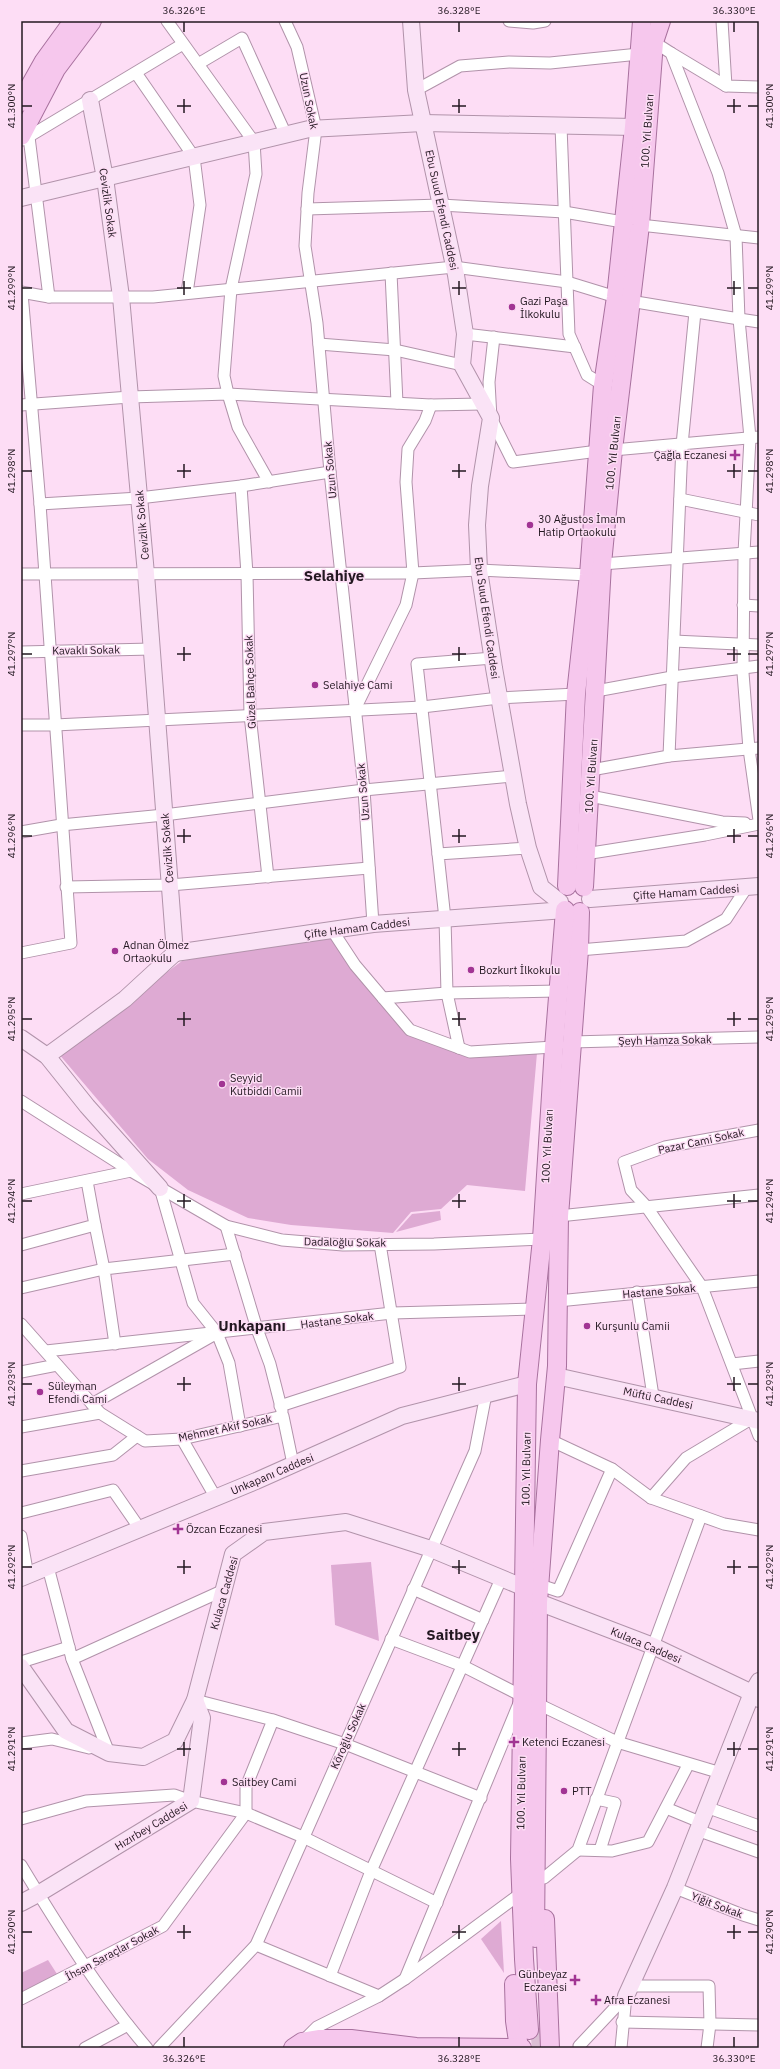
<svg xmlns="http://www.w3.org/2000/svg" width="780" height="2069" font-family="'IBM Plex Sans',sans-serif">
	<rect width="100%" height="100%" fill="#fdddf5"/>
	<g fill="#deaad3">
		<polygon points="330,934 407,1035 470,1056 537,1053 525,1191 467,1185 441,1209 411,1212 393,1233 291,1225 248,1218 188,1190 148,1159 58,1053 182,961"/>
		<polygon points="440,1211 441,1220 396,1232 412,1214"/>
		<polygon points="371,1562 379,1641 335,1625 331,1565"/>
		<polygon points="501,1921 504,1973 481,1939"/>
		<polygon points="48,1960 57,1974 21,1993 21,1973"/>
	</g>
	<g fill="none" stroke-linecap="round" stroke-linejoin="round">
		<polyline stroke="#dcbfd5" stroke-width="18" stroke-dasharray="18 9" stroke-linecap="butt" points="539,2028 541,2048"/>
		<g stroke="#b193aa" stroke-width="13">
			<g id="street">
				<polyline points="167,21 254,142 256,174 231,289 224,376 228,394 238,427 269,482"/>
				<polyline points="285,21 297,47 316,129 308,193 305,246 317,323 330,472 364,790 373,924"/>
				<polyline points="509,21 533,23 545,21"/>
				<polyline points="722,21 726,86 759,87"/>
				<polyline points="671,53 726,86"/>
				<polyline points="198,64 242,38 286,135"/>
				<polyline points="136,73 194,157 200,205 187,293"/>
				<polyline points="416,90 460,66 509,62 550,63 639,54"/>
				<polyline points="561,126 569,334 587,375 603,385"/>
				<polyline points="23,140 183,44"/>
				<polyline points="307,209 441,205 564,212 623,222"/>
				<polyline points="640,225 759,238"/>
				<polyline points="391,273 397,403"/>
				<polyline points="21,292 49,297 29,137"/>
				<polyline points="49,297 153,297 454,267 567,282 616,297"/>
				<polyline points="630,301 739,319 736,236 718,173 671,53 654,42"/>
				<polyline points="695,312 682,445 669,756 759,748"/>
				<polyline points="759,322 739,319 750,438 744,553 743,673 749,749 759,820"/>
				<polyline points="465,334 575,347"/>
				<polyline points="494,337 489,382 491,418 513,462 598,451"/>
				<polyline points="319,344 395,350 462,365"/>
				<polyline points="21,405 130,397 228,394 431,405 482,404"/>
				<polyline points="613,450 759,437"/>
				<polyline points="241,486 247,574 250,715 268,877"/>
				<polyline points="680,499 759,515"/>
				<polyline points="40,504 139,498 241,486 330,472"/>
				<polyline points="602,564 759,552"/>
				<polyline points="21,574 413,573 479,570 589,575"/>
				<polyline points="743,605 759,606"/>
				<polyline points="674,641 759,645"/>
				<polyline points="21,652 152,649"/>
				<polyline points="596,691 672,677 759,666"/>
				<polyline points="355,709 406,605 413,573 406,482 408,449 425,421 431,405"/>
				<polyline points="21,725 55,725 422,707 499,698 576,694"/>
				<polyline points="591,770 669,756"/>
				<polyline points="590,796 722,822 745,823"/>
				<polyline points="21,832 61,825 164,815 364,790 513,776"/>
				<polyline points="438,854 417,664 493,658"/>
				<polyline points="585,854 705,835 759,824"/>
				<polyline points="66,887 170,885 369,868"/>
				<polyline points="332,930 355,965 410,1030 470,1052 554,1047"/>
				<polyline points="579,950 686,941 726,919 747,887"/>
				<polyline points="21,953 71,943 40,504 22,293"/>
				<polyline points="383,998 447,993 558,991"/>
				<polyline points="572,1042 759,1037"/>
				<polyline points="459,1048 447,993 445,919 438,854 528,848"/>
				<polyline points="21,1101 131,1171 226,1226 282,1240 343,1245 434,1244 542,1239"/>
				<polyline points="759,1130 665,1147 624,1162 631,1190 646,1206 702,1287 759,1436"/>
				<polyline points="160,1188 193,1303 217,1333"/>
				<polyline points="21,1194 131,1171"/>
				<polyline points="559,1216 759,1195"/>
				<polyline points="226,1226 257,1329 270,1364 282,1411"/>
				<polyline points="21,1245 95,1225 87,1181"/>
				<polyline points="21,1288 104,1269 95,1225"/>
				<polyline points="637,1292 653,1396"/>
				<polyline points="558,1301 759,1281"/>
				<polyline points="21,1324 100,1413 145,1441 182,1439 283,1416 293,1464"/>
				<polyline points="115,1344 104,1269 235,1254"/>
				<polyline points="46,1351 392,1313 533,1309"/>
				<polyline points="732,1364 759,1361"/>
				<polyline points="21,1372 57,1365"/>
				<polyline points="92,1404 217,1333 229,1363 240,1426"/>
				<polyline points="280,1406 400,1367 380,1244"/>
				<polyline points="21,1427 100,1413"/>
				<polyline points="182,1439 216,1498"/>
				<polyline points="550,1440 612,1469 651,1498 724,1524 759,1530"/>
				<polyline points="21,1471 113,1455 137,1436"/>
				<polyline points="651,1498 686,1458 751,1419"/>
				<polyline points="21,1513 113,1490 140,1529"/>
				<polyline points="21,1536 28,1576"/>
				<polyline points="48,1567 72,1659 224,1590"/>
				<polyline points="540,1585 558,1591 612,1469"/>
				<polyline points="413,1589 483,1620"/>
				<polyline points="391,1639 463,1666 522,1696 405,1979"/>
				<polyline points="72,1659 109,1753"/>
				<polyline points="21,1662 69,1647"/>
				<polyline points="195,1700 273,1720 345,1744 481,1798"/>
				<polyline points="538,1704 617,1742 721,1773"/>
				<polyline points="21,1743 52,1739 89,1748"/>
				<polyline points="596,1799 615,1803 600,1850"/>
				<polyline points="706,1807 759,1826"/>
				<polyline points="666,1808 700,1822"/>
				<polyline points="246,1813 246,1787 273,1720"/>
				<polyline points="21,1819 86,1801 174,1795 191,1801 246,1813 303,1837 437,1903"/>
				<polyline points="697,1830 759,1852"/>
				<polyline points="578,1850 612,1851 648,1842 688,1765"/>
				<path d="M21 1865C59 1928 99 1992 147 2048"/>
				<polyline points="544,1878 578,1850 701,1516"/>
				<polyline points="675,1888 743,1915 759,1920"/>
				<polyline points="256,1945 379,1996"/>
				<polyline points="330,1976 371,1871 501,1579"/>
				<polyline points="631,1986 709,1986 710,2024 707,2048"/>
				<polyline points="21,1999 163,1926 246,1813"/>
				<polyline points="622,2022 759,2025"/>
				<polyline points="303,2041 317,2027 379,1996 405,1979 516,1897"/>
				<polyline points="579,2046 626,1996"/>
				<polyline points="85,2048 128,2025"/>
				<polyline points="159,2048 256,1945 475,1451 486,1394"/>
				<polyline points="621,2048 626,1996"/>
			</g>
		</g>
		<g stroke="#b193aa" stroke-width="18">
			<g id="secondary">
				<polyline points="411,21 416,90 456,275 465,334 462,365 491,418 480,486 477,525 479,570 494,668 518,804 528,848 541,887 560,902"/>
				<polyline points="90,100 105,178 121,297 146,574 175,953"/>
				<polyline points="21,198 309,129 423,123 634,127"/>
				<polyline points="590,899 759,886"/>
				<polyline points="175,953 373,924 565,910"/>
				<polyline points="21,1038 47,1056 87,1106 160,1188"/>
				<polyline points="47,1056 125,999 175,953"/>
				<polyline points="556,1376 759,1421"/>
				<polyline points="21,1578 256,1481 402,1416 527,1384"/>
				<polyline points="538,1602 653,1646 752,1693 759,1699"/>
				<polyline points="21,1667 66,1731 109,1753 143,1757 175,1741 195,1700 233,1554 264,1532 346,1522 431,1549 525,1588"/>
				<polyline points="21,1903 38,1894 191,1801 202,1718 195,1700"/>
				<polyline points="626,1996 675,1888 752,1693 759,1681"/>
			</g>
		</g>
		<g stroke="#a8719e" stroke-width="20">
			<g id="primary">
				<polyline points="21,102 44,61 73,21"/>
				<polyline points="21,136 56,69 92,21"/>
				<polyline points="567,886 576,694 589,575 603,385 616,297 634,127 642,21"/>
				<polyline points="584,887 602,564 613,450 640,225 654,42 661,21"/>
				<polyline points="545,1919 550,2048"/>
				<polyline points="535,1938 538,1602 550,1440 557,1366 559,1216 579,950 580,912"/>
				<polyline points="514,1984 515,2021 519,2048"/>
				<polyline points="529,2030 524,1959 520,1859 527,1384 542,1239 554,1047 565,910"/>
				<polyline points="293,2048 302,2042 320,2039 351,2039 416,2047 522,2048"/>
			</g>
		</g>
		<use href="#street" stroke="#fff" stroke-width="11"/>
		<use href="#secondary" stroke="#fae3f6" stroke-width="16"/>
		<use href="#primary" stroke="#f6c7ed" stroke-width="18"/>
	</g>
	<path fill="none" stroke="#231821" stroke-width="1.5" d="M184 22V32M459 22V32M734 22V32M184 99V113M459 99V113M734 99V113M22 106H32M177 106H191M452 106H466M727 106H741M748 106H758M184 281V295M459 281V295M734 281V295M22 288H32M177 288H191M452 288H466M727 288H741M748 288H758M184 464V478M459 464V478M734 464V478M22 471H32M177 471H191M452 471H466M727 471H741M748 471H758M184 647V661M459 647V661M734 647V661M22 654H32M177 654H191M452 654H466M727 654H741M748 654H758M184 829V843M459 829V843M734 829V843M22 836H32M177 836H191M452 836H466M727 836H741M748 836H758M184 1012V1026M459 1012V1026M734 1012V1026M22 1019H32M177 1019H191M452 1019H466M727 1019H741M748 1019H758M184 1194V1208M459 1194V1208M734 1194V1208M22 1201H32M177 1201H191M452 1201H466M727 1201H741M748 1201H758M184 1377V1391M459 1377V1391M734 1377V1391M22 1384H32M177 1384H191M452 1384H466M727 1384H741M748 1384H758M184 1560V1574M459 1560V1574M734 1560V1574M22 1567H32M177 1567H191M452 1567H466M727 1567H741M748 1567H758M184 1742V1756M459 1742V1756M734 1742V1756M22 1749H32M177 1749H191M452 1749H466M727 1749H741M748 1749H758M184 1925V1939M459 1925V1939M734 1925V1939M22 1932H32M177 1932H191M452 1932H466M727 1932H741M748 1932H758M184 2037V2047M459 2037V2047M734 2037V2047"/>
	<g fill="#a13493" stroke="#fdddf5" stroke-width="1.5">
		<circle cx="512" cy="307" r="4"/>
		<path d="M733 449h4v4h4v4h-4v4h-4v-4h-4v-4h4z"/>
		<circle cx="530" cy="525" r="4"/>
		<circle cx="315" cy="685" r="4"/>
		<circle cx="115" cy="951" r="4"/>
		<circle cx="471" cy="970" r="4"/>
		<circle cx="222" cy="1084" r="4"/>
		<circle cx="587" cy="1326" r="4"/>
		<circle cx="40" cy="1392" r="4"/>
		<path d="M176 1523h4v4h4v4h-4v4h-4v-4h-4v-4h4z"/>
		<path d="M512 1736h4v4h4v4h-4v4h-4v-4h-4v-4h4z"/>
		<circle cx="224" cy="1782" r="4"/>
		<circle cx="564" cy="1791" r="4"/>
		<path d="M573 1974h4v4h4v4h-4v4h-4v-4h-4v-4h4z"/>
		<path d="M594 1994h4v4h4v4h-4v4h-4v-4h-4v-4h4z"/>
	</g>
	<g text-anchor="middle" stroke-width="3" stroke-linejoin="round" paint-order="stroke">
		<g font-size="11" fill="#231821" stroke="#fdddf5">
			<text transform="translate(309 101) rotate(79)" y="4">Uzun Sokak</text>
			<text transform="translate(647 131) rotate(-86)" y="4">100. Yıl Bulvarı</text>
			<text transform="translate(108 203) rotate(82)" y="4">Cevizlik Sokak</text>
			<text transform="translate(442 210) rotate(78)" y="4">Ebu Suud Efendi Caddesi</text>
			<text transform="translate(613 453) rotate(-84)" y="4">100. Yıl Bulvarı</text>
			<text transform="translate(330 470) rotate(-95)" y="4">Uzun Sokak</text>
			<text transform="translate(142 525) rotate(-95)" y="4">Cevizlik Sokak</text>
			<text transform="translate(487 618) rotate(82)" y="4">Ebu Suud Efendi Caddesi</text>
			<text transform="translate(86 650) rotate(-1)" y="4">Kavaklı Sokak</text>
			<text transform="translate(250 682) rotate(-92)" y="4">Güzel Bahçe Sokak</text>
			<text transform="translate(591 776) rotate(-86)" y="4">100. Yıl Bulvarı</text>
			<text transform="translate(363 792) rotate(-95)" y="4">Uzun Sokak</text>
			<text transform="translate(167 848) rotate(-94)" y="4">Cevizlik Sokak</text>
			<text transform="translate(686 892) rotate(-4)" y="4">Çifte Hamam Caddesi</text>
			<text transform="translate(357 928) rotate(-7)" y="4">Çifte Hamam Caddesi</text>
			<text transform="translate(665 1040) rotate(-1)" y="4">Şeyh Hamza Sokak</text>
			<text transform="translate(701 1141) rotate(-12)" y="4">Pazar Cami Sokak</text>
			<text transform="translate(547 1146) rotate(-87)" y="4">100. Yıl Bulvarı</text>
			<text transform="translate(345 1242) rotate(1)" y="4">Dadaloğlu Sokak</text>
			<text transform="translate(659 1291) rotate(-5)" y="4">Hastane Sokak</text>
			<text transform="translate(337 1320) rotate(-7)" y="4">Hastane Sokak</text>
			<text transform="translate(658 1398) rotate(12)" y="4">Müftü Caddesi</text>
			<text transform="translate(225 1428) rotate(-12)" y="4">Mehmet Akif Sokak</text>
			<text transform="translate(526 1469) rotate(-89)" y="4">100. Yıl Bulvarı</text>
			<text transform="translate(272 1474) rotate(-23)" y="4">Unkapanı Caddesi</text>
			<text transform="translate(224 1593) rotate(-74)" y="4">Kulaca Caddesi</text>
			<text transform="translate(646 1645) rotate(23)" y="4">Kulaca Caddesi</text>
			<text transform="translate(348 1736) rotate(-66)" y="4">Köroğlu Sokak</text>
			<text transform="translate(521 1793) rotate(-89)" y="4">100. Yıl Bulvarı</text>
			<text transform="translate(151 1826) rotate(-31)" y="4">Hızırbey Caddesi</text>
			<text transform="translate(717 1905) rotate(21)" y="4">Yiğit Sokak</text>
			<text transform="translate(112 1953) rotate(-28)" y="4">İhsan Saraçlar Sokak</text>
		</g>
		<g font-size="11" fill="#231821" stroke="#fdddf5" text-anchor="start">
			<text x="520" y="305">Gazi Paşa<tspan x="520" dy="13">İlkokulu</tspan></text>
			<text x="727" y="459" text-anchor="end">Çağla Eczanesi</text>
			<text x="538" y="523">30 Ağustos İmam<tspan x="538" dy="13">Hatip Ortaokulu</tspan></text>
			<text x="323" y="689">Selahiye Cami</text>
			<text x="123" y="949">Adnan Ölmez<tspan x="123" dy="13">Ortaokulu</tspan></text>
			<text x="479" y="974">Bozkurt İlkokulu</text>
			<text x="230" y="1082">Seyyid<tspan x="230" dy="13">Kutbiddi Camii</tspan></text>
			<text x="595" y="1330">Kurşunlu Camii</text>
			<text x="48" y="1390">Süleyman<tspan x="48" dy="13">Efendi Cami</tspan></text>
			<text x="186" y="1533">Özcan Eczanesi</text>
			<text x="522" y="1746">Ketenci Eczanesi</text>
			<text x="232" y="1786">Saitbey Cami</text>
			<text x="572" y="1795">PTT</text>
			<text x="567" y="1978" text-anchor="end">Günbeyaz<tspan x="567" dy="13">Eczanesi</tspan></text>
			<text x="604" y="2004">Afra Eczanesi</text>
		</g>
		<g font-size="15" font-weight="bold" fill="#231821" stroke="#fdddf5">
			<text x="334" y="581">Selahiye</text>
			<text x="252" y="1331">Unkapanı</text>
			<text x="453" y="1640">Saitbey</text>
		</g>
	</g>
	<rect width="780" height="2069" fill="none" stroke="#fdddf5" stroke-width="44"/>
	<rect x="22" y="22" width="736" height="2025" fill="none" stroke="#231821" stroke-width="1.5"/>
	<g font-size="10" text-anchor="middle" fill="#231821">
		<text x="184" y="14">36.326°E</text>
		<text x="459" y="14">36.328°E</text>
		<text x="734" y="14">36.330°E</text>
		<text transform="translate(11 106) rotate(-90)" y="4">41.300°N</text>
		<text transform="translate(769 106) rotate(-90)" y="4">41.300°N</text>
		<text transform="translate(11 288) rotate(-90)" y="4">41.299°N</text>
		<text transform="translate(769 288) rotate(-90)" y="4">41.299°N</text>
		<text transform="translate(11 471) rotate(-90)" y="4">41.298°N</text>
		<text transform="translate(769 471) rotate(-90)" y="4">41.298°N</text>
		<text transform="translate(11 654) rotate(-90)" y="4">41.297°N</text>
		<text transform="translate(769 654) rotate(-90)" y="4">41.297°N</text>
		<text transform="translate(11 836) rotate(-90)" y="4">41.296°N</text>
		<text transform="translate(769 836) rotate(-90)" y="4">41.296°N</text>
		<text transform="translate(11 1019) rotate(-90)" y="4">41.295°N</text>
		<text transform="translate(769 1019) rotate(-90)" y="4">41.295°N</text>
		<text transform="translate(11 1201) rotate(-90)" y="4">41.294°N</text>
		<text transform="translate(769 1201) rotate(-90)" y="4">41.294°N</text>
		<text transform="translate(11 1384) rotate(-90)" y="4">41.293°N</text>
		<text transform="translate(769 1384) rotate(-90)" y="4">41.293°N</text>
		<text transform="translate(11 1567) rotate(-90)" y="4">41.292°N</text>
		<text transform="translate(769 1567) rotate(-90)" y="4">41.292°N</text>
		<text transform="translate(11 1749) rotate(-90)" y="4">41.291°N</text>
		<text transform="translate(769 1749) rotate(-90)" y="4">41.291°N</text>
		<text transform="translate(11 1932) rotate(-90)" y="4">41.290°N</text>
		<text transform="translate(769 1932) rotate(-90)" y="4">41.290°N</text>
		<text x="184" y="2062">36.326°E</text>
		<text x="459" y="2062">36.328°E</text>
		<text x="734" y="2062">36.330°E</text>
	</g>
</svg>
